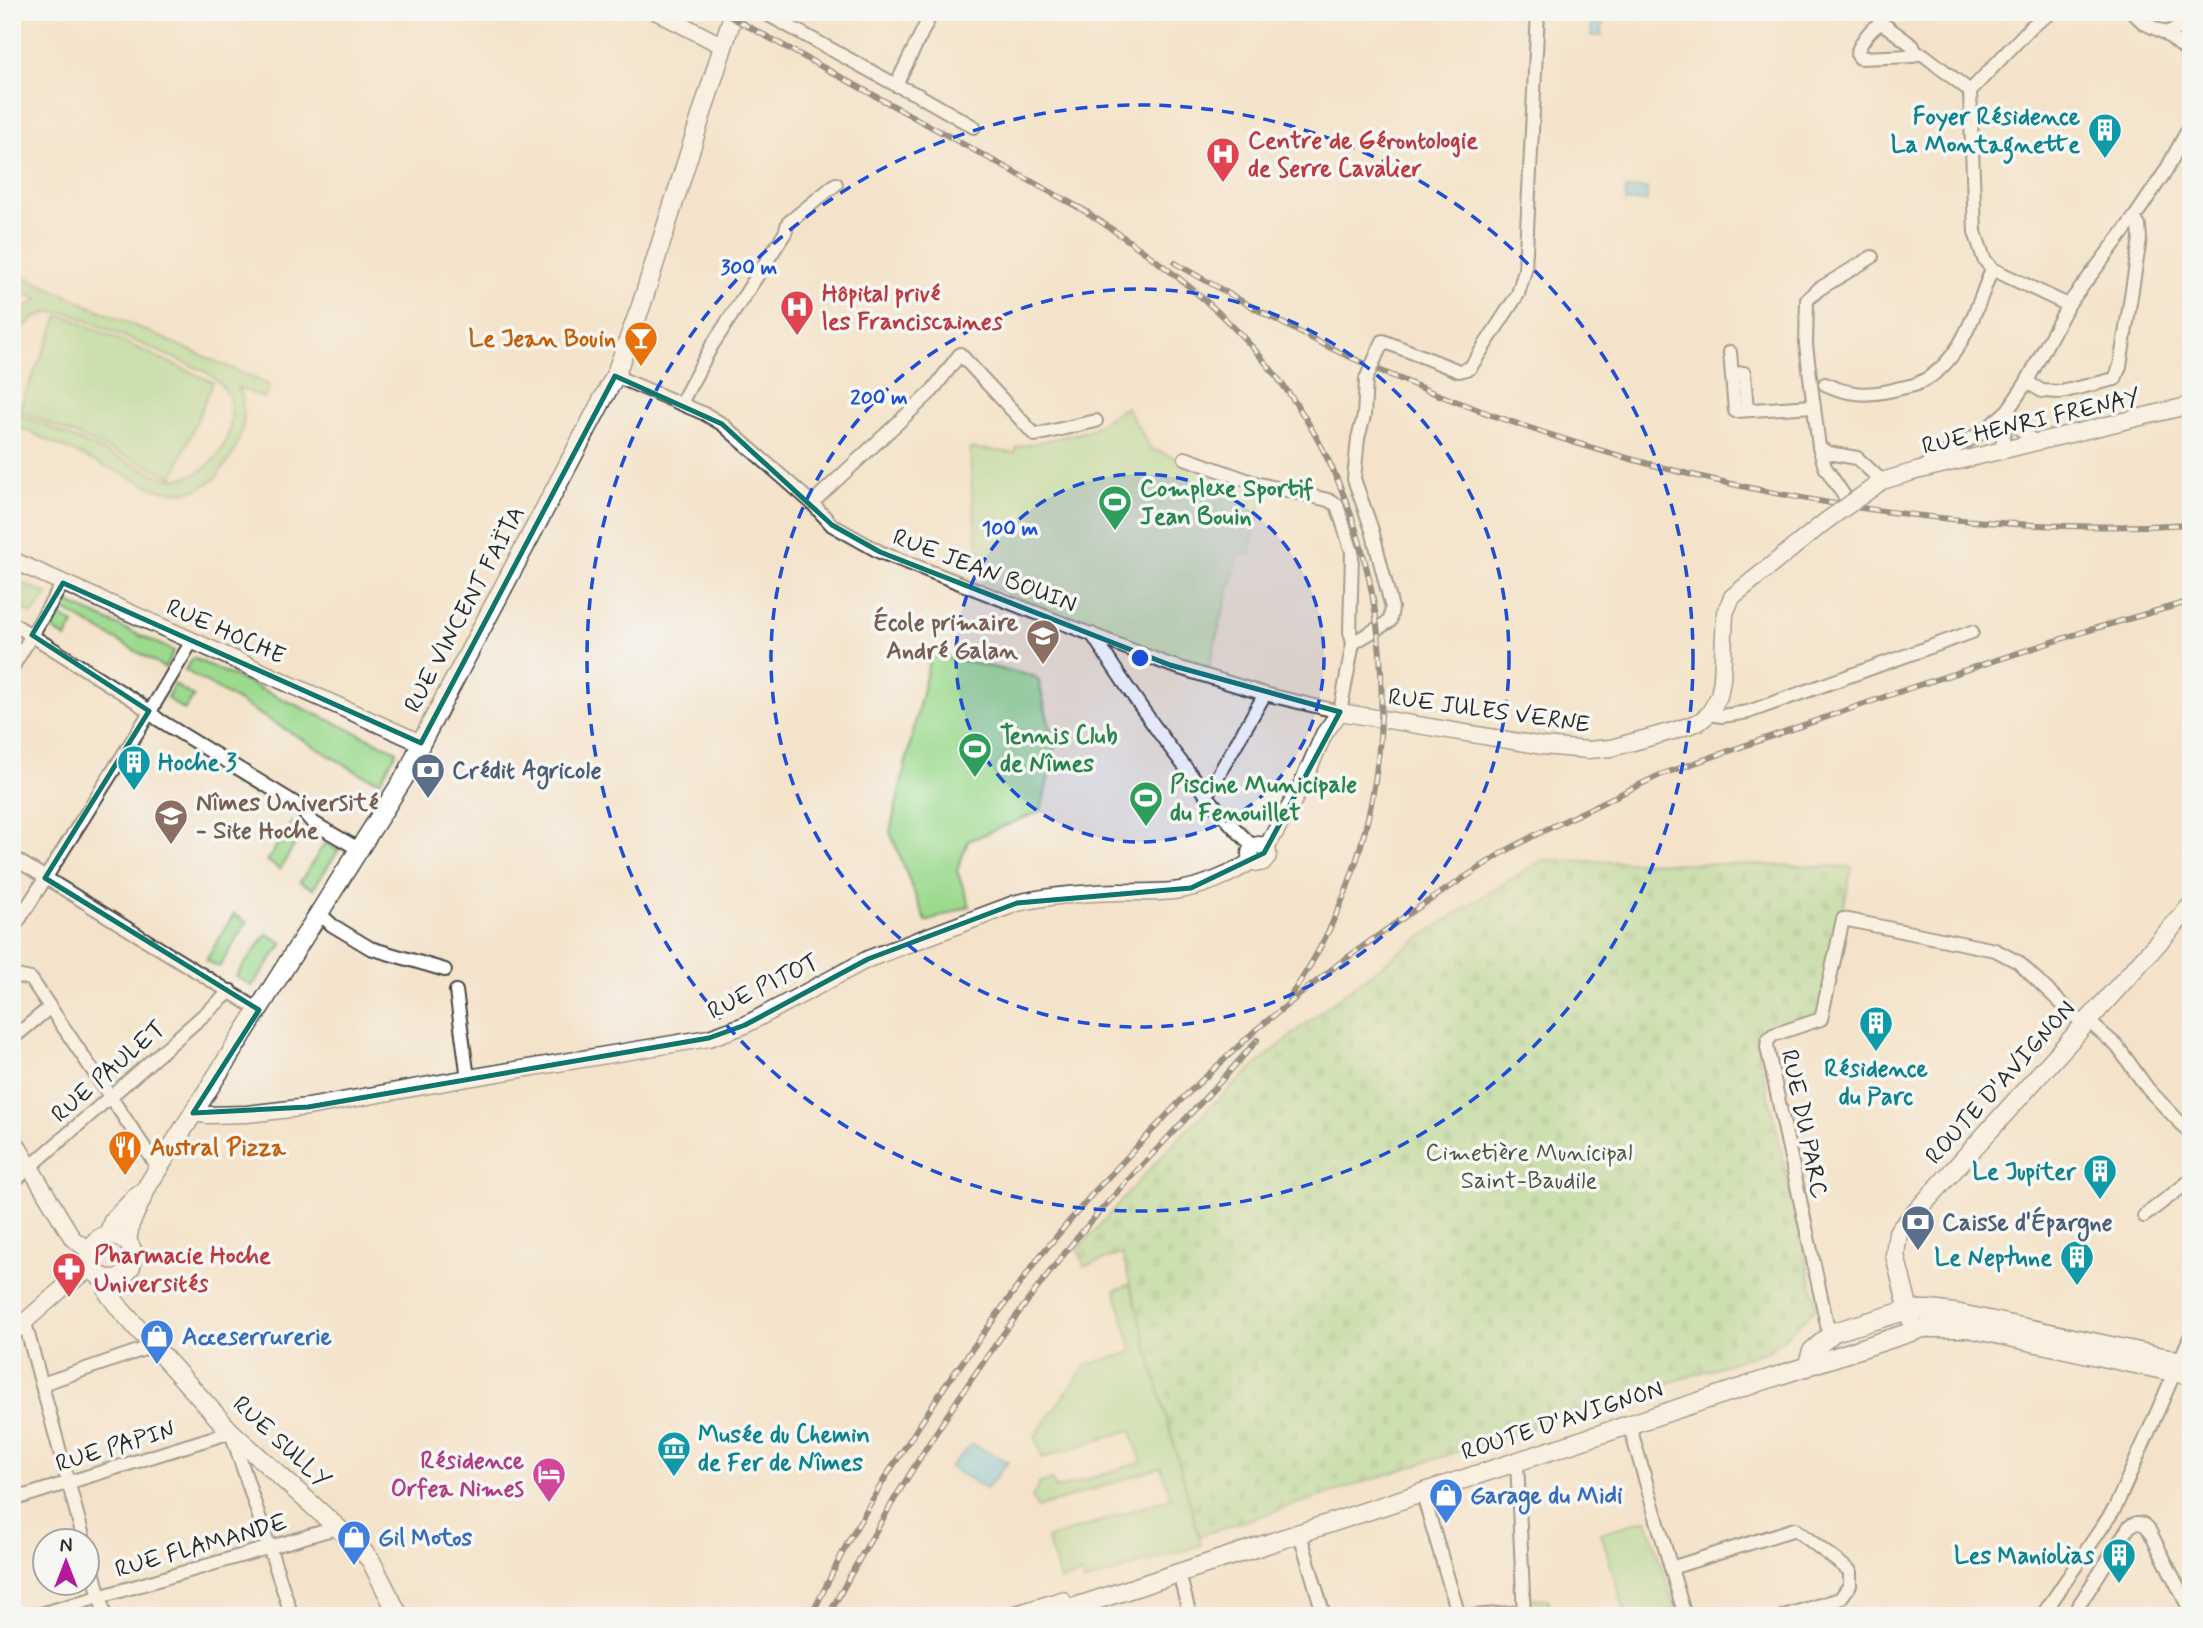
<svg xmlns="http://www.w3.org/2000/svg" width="2203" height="1628" font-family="Mynerve,sans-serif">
	<defs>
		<pattern id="cemetery-stones" width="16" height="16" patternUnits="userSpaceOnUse" patternTransform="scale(1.75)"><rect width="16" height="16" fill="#9cda8e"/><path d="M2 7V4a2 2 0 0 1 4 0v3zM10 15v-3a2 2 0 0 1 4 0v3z" fill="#87bb7b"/></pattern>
		<pattern id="water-ripples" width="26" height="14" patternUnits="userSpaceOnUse" patternTransform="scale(1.75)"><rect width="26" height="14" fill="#65c6e4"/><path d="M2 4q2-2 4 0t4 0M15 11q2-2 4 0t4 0" fill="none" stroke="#58aac4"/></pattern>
	</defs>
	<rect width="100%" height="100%" fill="#f6f6f2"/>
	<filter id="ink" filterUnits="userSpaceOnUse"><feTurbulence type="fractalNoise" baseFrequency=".0143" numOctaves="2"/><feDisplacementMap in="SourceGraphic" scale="14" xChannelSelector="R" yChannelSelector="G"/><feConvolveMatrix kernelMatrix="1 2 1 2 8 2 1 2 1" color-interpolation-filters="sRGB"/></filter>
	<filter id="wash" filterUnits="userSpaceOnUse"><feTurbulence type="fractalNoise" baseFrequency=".00686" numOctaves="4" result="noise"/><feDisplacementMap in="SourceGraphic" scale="28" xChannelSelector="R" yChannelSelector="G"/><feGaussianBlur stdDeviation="1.57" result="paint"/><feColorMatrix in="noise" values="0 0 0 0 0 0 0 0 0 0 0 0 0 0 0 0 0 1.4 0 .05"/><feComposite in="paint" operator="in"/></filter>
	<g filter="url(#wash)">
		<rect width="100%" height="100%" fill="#f4e3cb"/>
		<g fill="#9cda8e" stroke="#64825c" stroke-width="2">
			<path d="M20 275 269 385 264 398 238 387 242 397 244 419 242 430 234 453 215 479 198 489 187 492 158 490 12 424V406L25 417 159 476C205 491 243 436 228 396 224 385 215 378 206 372L70 313C43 308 27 320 12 341V318L28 305 39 300 14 288Z"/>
			<polygon points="59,316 68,317 213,382 173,477 27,414 19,408"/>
			<polygon points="1126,407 1151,449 1264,489 1250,554 1240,553 1228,592 1208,671 1183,666 983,583 973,507 970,448 1015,453 1017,447 1088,431"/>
			<polygon points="12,579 48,594 32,614 12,602"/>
			<polygon points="62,600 174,651 165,668 58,606"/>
			<polygon points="54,612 74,624 66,638 46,625"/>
			<polygon points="931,654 1033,676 1038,679 1055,748 1041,811 968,841 957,871 970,906 926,922 890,832"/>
			<polygon points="193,658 397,751 380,781 361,774 185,670"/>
			<polygon points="174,684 194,697 184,710 167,698"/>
			<polygon points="292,822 304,829 280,869 267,861"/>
			<polygon points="325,843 338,851 313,889 300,882"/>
			<polygon points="234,914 247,922 219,967 206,960"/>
			<polygon points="267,934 283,943 252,986 236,976"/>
			<polygon points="1130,1284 1201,1545 1084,1582 1081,1574 1061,1581 1047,1539 1171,1498 1161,1467 1037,1508 1032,1497 1040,1483 1052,1480 1056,1489 1142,1462 1130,1430 1042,1458 1035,1436 1086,1365 1133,1352 1115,1290"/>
			<polygon points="1647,1519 1677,1616 1612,1616 1625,1612 1601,1533"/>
			<polygon points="1529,1598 1548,1599 1552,1616 1530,1616"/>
		</g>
		<path fill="url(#cemetery-stones)" stroke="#64825c" stroke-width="2" d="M1542 860 1852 867 1821 1015 1755 1036 1817 1308 1770 1350 1199 1536 1122 1254 1084 1266 1078 1250C1121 1201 1164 1151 1211 1106 1273 1048 1340 995 1408 946 1451 915 1498 888 1542 860Z"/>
		<g fill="url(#water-ripples)" stroke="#487888" stroke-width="2">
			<polygon points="1601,12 1603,14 1602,36 1591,36 1592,13"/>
			<polygon points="1647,188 1647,201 1626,202 1625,189"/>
			<polygon points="972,1444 1008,1462 986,1489 950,1467"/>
		</g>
	</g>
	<g filter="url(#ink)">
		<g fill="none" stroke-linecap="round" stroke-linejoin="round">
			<g stroke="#494743" stroke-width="16">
				<g id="minor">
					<polyline points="763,12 896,85 918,95 974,127"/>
					<polyline points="2052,12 2032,26 1970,91 1975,232 1984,259 1992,269 2068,305"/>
					<polyline points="2132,12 2144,23 2165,33"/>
					<polyline points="2191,24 2165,33 2191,54"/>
					<path d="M1916 53 1913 56 1860 58 1857 54C1860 43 1871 27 1882 23L1913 46 1916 53 1924 55 1970 91"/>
					<polyline points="896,85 932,12"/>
					<polyline points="1378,352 1383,341 1459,371 1470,368 1518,294 1525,270 1538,12"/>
					<polyline points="1730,352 1735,411 1814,406"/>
					<polyline points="1732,374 1744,373 1747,410"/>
					<polyline points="615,376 705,414 722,424 812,503 832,525 880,552 1170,665 1265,694 1340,712 1353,643 1390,621 1392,608 1372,530 1354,479 1358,438 1364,416 1366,379"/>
					<polyline points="2027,382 2042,391 2061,392 2115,379 2120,366 2140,239 2139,226 2134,218"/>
					<path d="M1825 384C1848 395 1868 396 1893 390 1899 388 1907 387 1914 385 1961 368 1975 310 1992 269"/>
					<polyline points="681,403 711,347 785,233 788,223 836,184"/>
					<polyline points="2008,410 2019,428 2035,443"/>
					<polyline points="1819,447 1828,453 1857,458 1882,481"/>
					<polyline points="2001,451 2008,410 2026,383 2068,305 2134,218 2165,172 2191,124"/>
					<polyline points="1185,458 1255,483 1328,500 1337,505 1352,552 1350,632 1353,643"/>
					<polyline points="1927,464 1984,431 2008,410"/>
					<polyline points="812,503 932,391 960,354 1035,435 1096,421"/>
					<polyline points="1849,503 1825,467 1819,447 1806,345 1807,300 1819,289 1872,257"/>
					<polyline points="12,623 137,702 159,720 295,803 312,822 360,850"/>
					<path d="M1092 634C1123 682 1154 728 1189 772 1208 798 1229 825 1253 846"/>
					<polyline points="12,668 63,583"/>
					<polyline points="1709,714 1722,716 1748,712 1972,632"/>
					<polyline points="1206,796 1265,694"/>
					<polyline points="12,857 259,1010"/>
					<polyline points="319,913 332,925 370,948 445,970"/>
					<polyline points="12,931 142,725 192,641"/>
					<polyline points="12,979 16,976 31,979 159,1169"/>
					<polyline points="456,991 468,1078"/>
					<polyline points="2088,1021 2117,1046 2148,1089 2191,1134"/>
					<polyline points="12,1039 49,1008"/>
					<polyline points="12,1183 231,991"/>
					<polyline points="2144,1216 2191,1180"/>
					<polyline points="25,1323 84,1540"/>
					<polyline points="1829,1334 1767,1047 1768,1040 1773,1035 1821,1019 1843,919 1995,950 2018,962 2084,1025"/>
					<polyline points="42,1384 153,1346"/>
					<polyline points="1629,1424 1685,1616"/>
					<polyline points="1517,1461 1524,1616"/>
					<polyline points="1422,1492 1459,1616"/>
					<polyline points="12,1500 231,1432 292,1616"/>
					<polyline points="1300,1534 1324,1616"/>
					<polyline points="88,1552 105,1616"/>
					<polyline points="1671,1568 1795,1529 1850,1571 1850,1585 1840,1599 1784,1616"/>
					<polyline points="1179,1573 1190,1616"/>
					<polyline points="34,1616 339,1527"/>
					<polyline points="1473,1616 1522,1612"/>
					<polyline points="2042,1616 2115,1508 2191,1335"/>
					<path d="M2072 1616 2129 1527C2135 1522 2142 1521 2148 1528L2191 1612"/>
				</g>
			</g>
			<g stroke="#494743" stroke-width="19">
				<g id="tertiary">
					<polyline points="657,12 723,46"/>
					<polyline points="1871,489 1882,481 1916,471 2191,405"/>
					<polyline points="12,560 421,743"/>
					<circle cx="1259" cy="854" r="9"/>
					<polyline points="1266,848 1300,789 1324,734 1340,712 1543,746 1588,750 1611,748 1673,731 1699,722 1709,714 1719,696 1722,680 1725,613 1732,597 1826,521"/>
					<path d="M193 1113 208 1115 247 1114 308 1107 468 1078 709 1038 745 1025 868 959 1017 903C1051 895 1085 893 1119 892 1137 892 1155 893 1173 891 1200 888 1231 875 1253 860"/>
					<polyline points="12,1137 73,1239 90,1251"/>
					<polyline points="12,1333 64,1287 92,1268"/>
				</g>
			</g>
			<g stroke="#494743" stroke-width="21">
				<g id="secondary">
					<circle cx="111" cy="1257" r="22"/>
					<polyline points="108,1235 113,1221 138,1195"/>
					<polyline points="127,1241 130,1224 148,1185 409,770 421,743 615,376 641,306 734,12"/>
					<polyline points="103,1277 109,1294 121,1310 231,1432 359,1547 371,1561 399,1616"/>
					<polyline points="1914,1331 1895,1255 1898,1232 2191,906"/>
					<polyline points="1807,1367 1812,1351 1834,1332 1908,1310 1931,1310 1960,1314 2191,1363"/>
					<polyline points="1013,1616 1062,1601"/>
					<polyline points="1048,1616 1923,1328 1968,1328 2191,1376"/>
				</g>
			</g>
			<use href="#minor" stroke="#fff" stroke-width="12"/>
			<use href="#tertiary" stroke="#fff" stroke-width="16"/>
			<use href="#secondary" stroke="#fff" stroke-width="18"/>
			<g stroke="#2b2b2b" stroke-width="6">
				<g id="rail">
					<polyline points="722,12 1087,212"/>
					<path d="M1080 208C1159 259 1233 314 1288 392 1412 567 1413 822 1289 998"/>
					<path d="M1175 263C1229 294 1283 325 1339 352 1594 471 1910 541 2191 524"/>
					<polyline points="811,1616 848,1542 885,1478 945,1386 1040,1256 1094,1192 1185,1096 1257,1029 1337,965 1407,915 1502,853 1537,834 1660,775 1913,687 2086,631 2191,601"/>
					<path d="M828 1616C898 1486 979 1359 1072 1244 1130 1173 1198 1110 1257 1040"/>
				</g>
			</g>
			<use href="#rail" stroke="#f6f6f2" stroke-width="3.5" stroke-dasharray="10" stroke-linecap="butt"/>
			<g stroke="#494743" stroke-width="16" stroke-linecap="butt">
				<polyline id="minor-bridge" points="1366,379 1378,352"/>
			</g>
			<g stroke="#494743" stroke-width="19" stroke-linecap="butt">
				<polyline id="tertiary-bridge" points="1826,521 1871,489"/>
			</g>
			<use href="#minor-bridge" stroke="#fff" stroke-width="12"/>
			<use href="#tertiary-bridge" stroke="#fff" stroke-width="16"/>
		</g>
	</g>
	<path d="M0 0H2203V1628H0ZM615 376 722 424 832 525 880 552 1170 665 1340 712 1264 853 1191 888 1017 903 868 959 745 1025 709 1038 308 1107 193 1113 259 1010 45 878 149 711 32 635 63 583 421 743Z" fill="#f4e3cb" fill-opacity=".55" fill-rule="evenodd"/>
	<path fill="none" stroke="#0f766e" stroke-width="5" stroke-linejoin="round" d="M615 376 722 424 832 525 880 552 1170 665 1340 712 1264 853 1191 888 1017 903 868 959 745 1025 709 1038 308 1107 193 1113 259 1010 45 878 149 711 32 635 63 583 421 743Z"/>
	<circle cx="1140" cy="658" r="184" fill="#1d4ed8" fill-opacity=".12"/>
	<g fill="none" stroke="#1d4ed8" stroke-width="3.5" stroke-dasharray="12 9">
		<circle cx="1140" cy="658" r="184"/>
		<circle cx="1140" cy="658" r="369"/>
		<circle cx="1140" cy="658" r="553"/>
	</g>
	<defs>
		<g id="building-pin" transform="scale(1.75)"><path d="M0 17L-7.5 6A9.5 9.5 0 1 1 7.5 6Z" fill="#0f9aa8" stroke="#f6f6f2"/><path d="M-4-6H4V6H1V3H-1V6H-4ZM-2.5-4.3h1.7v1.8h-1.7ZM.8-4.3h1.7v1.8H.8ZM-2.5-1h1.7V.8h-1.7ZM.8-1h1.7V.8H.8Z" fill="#fff"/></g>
		<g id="hospital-pin" transform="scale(1.75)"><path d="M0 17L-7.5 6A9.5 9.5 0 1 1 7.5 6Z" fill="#e0444e" stroke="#f6f6f2"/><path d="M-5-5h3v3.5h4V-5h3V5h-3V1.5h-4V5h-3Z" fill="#fff"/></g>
		<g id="bar-pin" transform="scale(1.75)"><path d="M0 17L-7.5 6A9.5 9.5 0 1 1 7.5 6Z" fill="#e8710a" stroke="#f6f6f2"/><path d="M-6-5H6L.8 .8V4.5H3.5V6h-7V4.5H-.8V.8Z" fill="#fff"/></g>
		<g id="stadium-pin" transform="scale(1.75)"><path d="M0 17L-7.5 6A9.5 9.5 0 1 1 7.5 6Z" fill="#2e9e5b" stroke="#f6f6f2"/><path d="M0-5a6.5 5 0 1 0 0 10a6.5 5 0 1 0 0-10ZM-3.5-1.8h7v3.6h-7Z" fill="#fff"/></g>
		<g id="school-pin" transform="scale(1.75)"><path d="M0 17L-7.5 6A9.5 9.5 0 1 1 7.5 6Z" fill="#8d6e63" stroke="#f6f6f2"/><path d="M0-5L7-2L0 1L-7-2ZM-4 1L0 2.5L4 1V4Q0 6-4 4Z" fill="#fff"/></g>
		<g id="bank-pin" transform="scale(1.75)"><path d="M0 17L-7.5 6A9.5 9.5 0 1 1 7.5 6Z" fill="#5c6f8a" stroke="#f6f6f2"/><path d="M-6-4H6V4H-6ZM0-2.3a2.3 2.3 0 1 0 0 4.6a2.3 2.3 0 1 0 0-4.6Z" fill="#fff"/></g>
		<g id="university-pin" transform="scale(1.75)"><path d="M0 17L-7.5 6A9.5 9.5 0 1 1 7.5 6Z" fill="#8d6e63" stroke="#f6f6f2"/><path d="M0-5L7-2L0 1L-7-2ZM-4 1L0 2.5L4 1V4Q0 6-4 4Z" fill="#fff"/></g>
		<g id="restaurant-pin" transform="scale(1.75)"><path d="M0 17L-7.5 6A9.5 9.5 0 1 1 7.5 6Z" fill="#e8710a" stroke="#f6f6f2"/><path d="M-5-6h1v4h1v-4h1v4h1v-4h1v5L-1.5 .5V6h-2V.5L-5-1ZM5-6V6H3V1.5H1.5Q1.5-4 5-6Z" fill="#fff"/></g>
		<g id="pharmacy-pin" transform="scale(1.75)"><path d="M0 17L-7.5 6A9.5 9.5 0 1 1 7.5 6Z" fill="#e0444e" stroke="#f6f6f2"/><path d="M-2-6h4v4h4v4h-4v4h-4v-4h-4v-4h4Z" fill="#fff"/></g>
		<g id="shop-pin" transform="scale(1.75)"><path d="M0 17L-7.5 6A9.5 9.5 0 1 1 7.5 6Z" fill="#3f7fe0" stroke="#f6f6f2"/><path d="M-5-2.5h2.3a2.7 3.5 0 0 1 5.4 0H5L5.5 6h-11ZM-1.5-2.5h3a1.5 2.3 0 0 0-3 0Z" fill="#fff"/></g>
		<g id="museum-pin" transform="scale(1.75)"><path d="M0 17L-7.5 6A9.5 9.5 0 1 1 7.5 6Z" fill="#0f9aa8" stroke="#f6f6f2"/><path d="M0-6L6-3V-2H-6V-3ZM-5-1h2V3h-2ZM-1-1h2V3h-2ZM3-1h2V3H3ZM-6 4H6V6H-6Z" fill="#fff"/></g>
		<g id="hotel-pin" transform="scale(1.75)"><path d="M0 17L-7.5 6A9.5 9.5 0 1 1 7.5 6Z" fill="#d1479c" stroke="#f6f6f2"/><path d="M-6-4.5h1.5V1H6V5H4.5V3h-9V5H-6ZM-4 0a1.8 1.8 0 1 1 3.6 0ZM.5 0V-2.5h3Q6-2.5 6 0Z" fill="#fff"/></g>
	</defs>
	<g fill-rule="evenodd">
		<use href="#building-pin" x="2105" y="130"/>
		<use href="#hospital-pin" x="1223" y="154"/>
		<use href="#hospital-pin" x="797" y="307"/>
		<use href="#bar-pin" x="641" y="338"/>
		<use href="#stadium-pin" x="1115" y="502"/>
		<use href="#school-pin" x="1043" y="636"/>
		<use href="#stadium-pin" x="975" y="749"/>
		<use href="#building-pin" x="134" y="762"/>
		<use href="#bank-pin" x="428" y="770"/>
		<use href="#stadium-pin" x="1146" y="798"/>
		<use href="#university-pin" x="171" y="816"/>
		<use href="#building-pin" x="1876" y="1023"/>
		<use href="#restaurant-pin" x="125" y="1147"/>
		<use href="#building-pin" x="2100" y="1171"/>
		<use href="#bank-pin" x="1918" y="1222"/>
		<use href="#building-pin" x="2077" y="1257"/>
		<use href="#pharmacy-pin" x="69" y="1269"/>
		<use href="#shop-pin" x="157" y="1336"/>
		<use href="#museum-pin" x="674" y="1448"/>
		<use href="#hotel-pin" x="549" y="1474"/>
		<use href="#shop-pin" x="1446" y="1495"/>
		<use href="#shop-pin" x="354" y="1537"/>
		<use href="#building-pin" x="2119" y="1555"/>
	</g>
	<g text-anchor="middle" stroke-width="7" stroke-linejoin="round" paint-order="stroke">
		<g font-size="24" font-weight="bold" fill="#0d838f" stroke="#f6f6f2" text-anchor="end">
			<text x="2080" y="124">Foyer Résidence<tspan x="2080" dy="28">La Montagnette</tspan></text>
			<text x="158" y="770" text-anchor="start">Hoche 3</text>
			<text x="1876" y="1076" text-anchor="middle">Résidence<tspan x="1876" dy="28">du Parc</tspan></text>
			<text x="2076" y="1179">Le Jupiter</text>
			<text x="2052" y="1265">Le Neptune</text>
			<text x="698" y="1442" text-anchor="start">Musée du Chemin<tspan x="698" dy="28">de Fer de Nîmes</tspan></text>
			<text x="2094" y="1563">Les Maniolias</text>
		</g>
		<g font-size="24" font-weight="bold" fill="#be3a42" stroke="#f6f6f2" text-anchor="start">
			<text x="1248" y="148">Centre de Gérontologie<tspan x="1248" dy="28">de Serre Cavalier</tspan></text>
			<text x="822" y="301">Hôpital privé<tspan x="822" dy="28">les Franciscaines</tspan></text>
			<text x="94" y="1263">Pharmacie Hoche<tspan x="94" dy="28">Universités</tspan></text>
		</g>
		<g font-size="24" font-weight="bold" fill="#c56008" stroke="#f6f6f2" text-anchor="end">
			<text x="616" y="346">Le Jean Bouin</text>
			<text x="150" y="1155" text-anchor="start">Austral Pizza</text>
		</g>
		<g font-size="24" fill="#2b2b2b" stroke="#f6f6f2">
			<text transform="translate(2031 421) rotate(-13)" y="8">RUE HENRI FRENAY</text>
			<text transform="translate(985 570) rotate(21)" y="8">RUE JEAN BOUIN</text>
			<text transform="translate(464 609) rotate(-62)" y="8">RUE VINCENT FAÏTA</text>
			<text transform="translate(226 631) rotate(24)" y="8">RUE HOCHE</text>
			<text transform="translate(1489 710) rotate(8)" y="8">RUE JULES VERNE</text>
			<text transform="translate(763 986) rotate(-26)" y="8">RUE PITOT</text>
			<text transform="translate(108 1071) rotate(-41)" y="8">RUE PAULET</text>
			<text transform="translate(2000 1082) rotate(-48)" y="8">ROUTE D'AVIGNON</text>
			<text transform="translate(1805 1124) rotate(78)" y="8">RUE DU PARC</text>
			<text transform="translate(1562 1420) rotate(-18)" y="8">ROUTE D'AVIGNON</text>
			<text transform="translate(282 1442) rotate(43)" y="8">RUE SULLY</text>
			<text transform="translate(115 1446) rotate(-17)" y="8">RUE PAPIN</text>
			<text transform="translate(201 1545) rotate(-16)" y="8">RUE FLAMANDE</text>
		</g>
		<g font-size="24" font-weight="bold" fill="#27864d" stroke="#f6f6f2" text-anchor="start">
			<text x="1140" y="496">Complexe Sportif<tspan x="1140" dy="28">Jean Bouin</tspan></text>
			<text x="1000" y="743">Tennis Club<tspan x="1000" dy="28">de Nîmes</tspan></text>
			<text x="1170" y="792">Piscine Municipale<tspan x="1170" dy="28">du Fenouillet</tspan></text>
		</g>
		<g font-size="24" font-weight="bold" fill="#785e54" stroke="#f6f6f2" text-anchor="end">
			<text x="1018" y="630">École primaire<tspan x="1018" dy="28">André Galan</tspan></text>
			<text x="196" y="810" text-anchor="start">Nîmes Université<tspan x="196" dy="28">- Site Hoche</tspan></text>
		</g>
		<g font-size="24" font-weight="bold" fill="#4e5e75" stroke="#f6f6f2" text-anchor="start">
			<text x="452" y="778">Crédit Agricole</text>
			<text x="1942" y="1230">Caisse d'Épargne</text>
		</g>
		<g font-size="24" fill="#475744" stroke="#f6f6f2">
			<text x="1529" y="1160">Cimetière Municipal<tspan x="1529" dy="28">Saint-Baudile</tspan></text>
		</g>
		<g font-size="24" font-weight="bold" fill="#366cbe" stroke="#f6f6f2" text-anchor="start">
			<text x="182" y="1344">Acceserrurerie</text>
			<text x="1470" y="1503">Garage du Midi</text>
			<text x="378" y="1545">Gil Motos</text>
		</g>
		<g font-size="24" font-weight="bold" fill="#b23c85" stroke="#f6f6f2" text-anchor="end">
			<text x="524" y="1468">Résidence<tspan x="524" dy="28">Orfea Nimes</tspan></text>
		</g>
	</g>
	<circle cx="1140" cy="658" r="10" fill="#1d4ed8" stroke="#f6f6f2" stroke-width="3.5"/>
	<g font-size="21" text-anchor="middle" font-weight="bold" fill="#1d4ed8" stroke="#f6f6f2" stroke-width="7" stroke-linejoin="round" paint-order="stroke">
		<text x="749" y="274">300 m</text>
		<text x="879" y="404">200 m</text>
		<text x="1010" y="535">100 m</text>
	</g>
	<rect width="2203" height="1628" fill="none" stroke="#f6f6f2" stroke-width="42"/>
	<g transform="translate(66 1562)"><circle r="33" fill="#f6f6f2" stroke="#a5a5a2" stroke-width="2"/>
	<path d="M0-5L12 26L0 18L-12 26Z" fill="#b5179e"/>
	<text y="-10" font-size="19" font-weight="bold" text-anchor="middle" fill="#2b2b2b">N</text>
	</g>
</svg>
